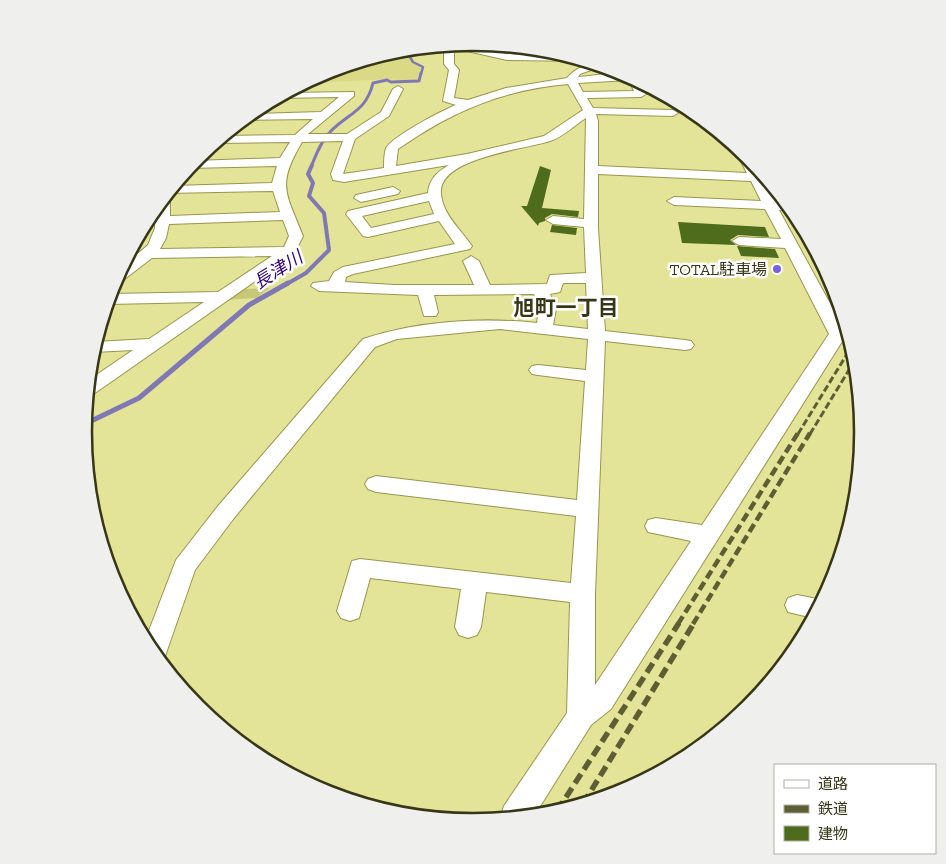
<svg xmlns="http://www.w3.org/2000/svg" width="946" height="864" font-family="'Zilla Slab','Noto Sans JP',serif">
	<rect width="100%" height="100%" fill="#e4e498"/>
	<polygon fill="#dad985" points="406,49 414,62 424,67 421,68 418,81 415,82 388,79 310,83 310,80 324,72"/>
	<polygon fill="#c8c777" points="242,287 245,289 270,288 256,298 224,300"/>
	<g fill="none" stroke-linecap="round" stroke-linejoin="round">
		<polyline stroke="#8078b4" stroke-width="2.5" points="405,49 413,62 423,67 421,74"/>
		<path stroke="#8078b4" stroke-width="3" d="M311 167C316 155 321 141 330 132 348 113 366 112 373 83L387 80 391 82 419 81 421 73"/>
		<polyline stroke="#8078b4" stroke-width="4" points="285,285 306,273 329,250 324,213 309,196 313,183 308,174 312,165"/>
		<polyline stroke="#8078b4" stroke-width="5" points="84,428 89,422 139,398 249,305 288,283"/>
	</g>
	<g fill="#4e6c1c">
		<polygon points="540,166 551,170 542,208 579,211 578,217 552,214 545,218 545,221 539,223 538,226 521,206 527,206"/>
		<polygon points="678,222 765,227 769,237 738,235 730,240 736,245 682,243"/>
		<polygon points="552,225 577,228 576,235 550,232"/>
		<polygon points="737,246 775,249 779,258 741,256"/>
	</g>
	<g fill="none" stroke-linecap="round" stroke-linejoin="round">
		<g stroke="#98964d" stroke-width="2">
			<g id="minor">
				<path d="M459 44 507 54 571 57 586 61 507 60 454 48V64L459 70 454 98 468 100 506 88 567 78C576 67 589 62 602 66L580 74 578 77C605 75 632 66 646 94L641 97 587 98 593 108 673 110 678 113 673 116 596 114 598 121V166L747 173 736 152 739 149 755 164 775 201 785 202 792 209 779 210 839 320 844 318 848 332 611 709 591 725 534 816 500 819 504 806 567 713 570 602 486 592 481 627 477 635 468 638 459 635 455 627 461 589 370 578 359 618 350 621 341 618 337 611 352 561 360 559 571 583 576 516 376 492 368 489 365 484 368 479 376 476 577 500 585 381 538 375 532 374 529 370 532 366 538 365 586 370 588 339 500 329 397 339 375 347 234 518 195 570 163 662 161 663 145 641 176 560 218 506 363 339C416 321 482 317 537 323L539 309 534 294 434 295 438 312 436 316H424L418 295 319 291 311 286 313 283 329 281 334 272 343 267 455 244 439 221 368 237 363 236 346 214 348 211 428 193C429 179 437 172 449 165L344 182 333 180 331 174 343 141 302 142C276 186 286 192 303 236L294 254 95 393 87 395 89 380 133 350 94 352H92L95 342 149 339 204 302 108 304 110 294 218 292 272 256 152 258 122 281 114 282 122 267 148 245 155 228 156 207 166 195 170 198V216L280 212 273 191 167 193 173 186 272 183 277 166 188 168 194 161 280 158 290 142 215 143 222 136 295 135 313 119 243 120 250 114 321 112 339 97 275 98 286 93 354 92V96L308 134H347L381 112 393 89 398 86 403 89 389 116 355 139 343 174 384 168C384 162 384 154 386 148 393 136 441 111 456 105L443 101 449 70 444 64V45ZM629 80 634 91 583 92 578 83ZM568 84 583 110 544 136 467 154 396 166 398 149C452 111 502 90 568 84ZM586 118 584 219 553 216 546 220 553 224 584 227 586 273 550 275 547 284 490 285 479 261 471 256 463 261 474 285H394L345 282 346 277 353 274 470 249 472 246C461 230 443 215 441 194 437 158 526 149 550 141 563 137 575 125 586 118ZM598 174 751 181 761 201 674 197 667 201 674 205 765 209 781 239 739 237 732 241 739 245 785 248 829 334 702 525 656 518 648 520 645 526 648 532 691 541 595 685V594L605 341 685 350 691 349 694 345 691 341 685 340 605 331 598 228ZM429 201 434 214 371 228 362 216ZM283 220 289 236 284 247 160 249 166 238 169 224ZM563 283H586L588 329 553 325 556 309 550 294 560 292Z"/>
				<polygon points="393,187 400,191 398,194 361,202 354,198 356,195"/>
				<polygon points="797,595 823,600 813,618 788,612 785,605 788,598"/>
			</g>
		</g>
		<use href="#minor" fill="#fff" fill-rule="evenodd"/>
		<g stroke="#5e5e35" stroke-width="3" stroke-dasharray="7 3" stroke-linecap="butt">
			<polyline points="798,434 852,346"/>
			<polyline points="810,434 855,360"/>
		</g>
		<g stroke="#5e5e35" stroke-width="4.5" stroke-dasharray="9 4.5" stroke-linecap="butt">
			<polyline points="678,624 798,433"/>
			<polyline points="693,624 810,433"/>
		</g>
		<g stroke="#5e5e35" stroke-width="5.5" stroke-dasharray="11 5.5" stroke-linecap="butt">
			<polyline points="583,804 694,623"/>
			<polyline points="557,811 679,623"/>
		</g>
	</g>
	<circle fill="#7861dc" stroke="#fff" stroke-width="2" cx="777" cy="269" r="5"/>
	<g text-anchor="middle" stroke-width="5" stroke-linejoin="round" paint-order="stroke">
		<g font-size="16" fill="#373718" stroke="#fff" text-anchor="end">
			<text x="767" y="275">TOTAL駐車場</text>
		</g>
		<g font-size="18" font-style="italic" fill="#31017b" stroke="#fff">
			<text transform="translate(278 270) rotate(-32)" y="6">長津川</text>
		</g>
		<g font-size="21" font-weight="bold" fill="#373718" stroke="#fff">
			<text x="566" y="315">旭町一丁目</text>
		</g>
	</g>
	<path d="M0 0H946V864H0ZM92 432a381 381 0 1 1 762 0a381 381 0 1 1-762 0Z" fill="#efefed" fill-rule="evenodd"/>
	<path fill="none" stroke="#373718" stroke-width="2.5" d="M92 432a381 381 0 1 1 762 0a381 381 0 1 1-762 0Z"/>
	<rect x="774" y="764" width="162" height="90" fill="#ffffff" stroke="#afafa3"/>
	<rect x="784" y="780" width="25" height="8" fill="#ffffff" stroke="#afafa3"/>
	<text x="818" y="789" font-size="15" fill="#373718">道路</text>
	<rect x="784" y="805" width="25" height="8" fill="#5e5e35" stroke="#afafa3"/>
	<text x="818" y="814" font-size="15" fill="#373718">鉄道</text>
	<rect x="784" y="826" width="25" height="15" fill="#4e6c1c" stroke="#afafa3"/>
	<text x="818" y="839" font-size="15" fill="#373718">建物</text>
</svg>
